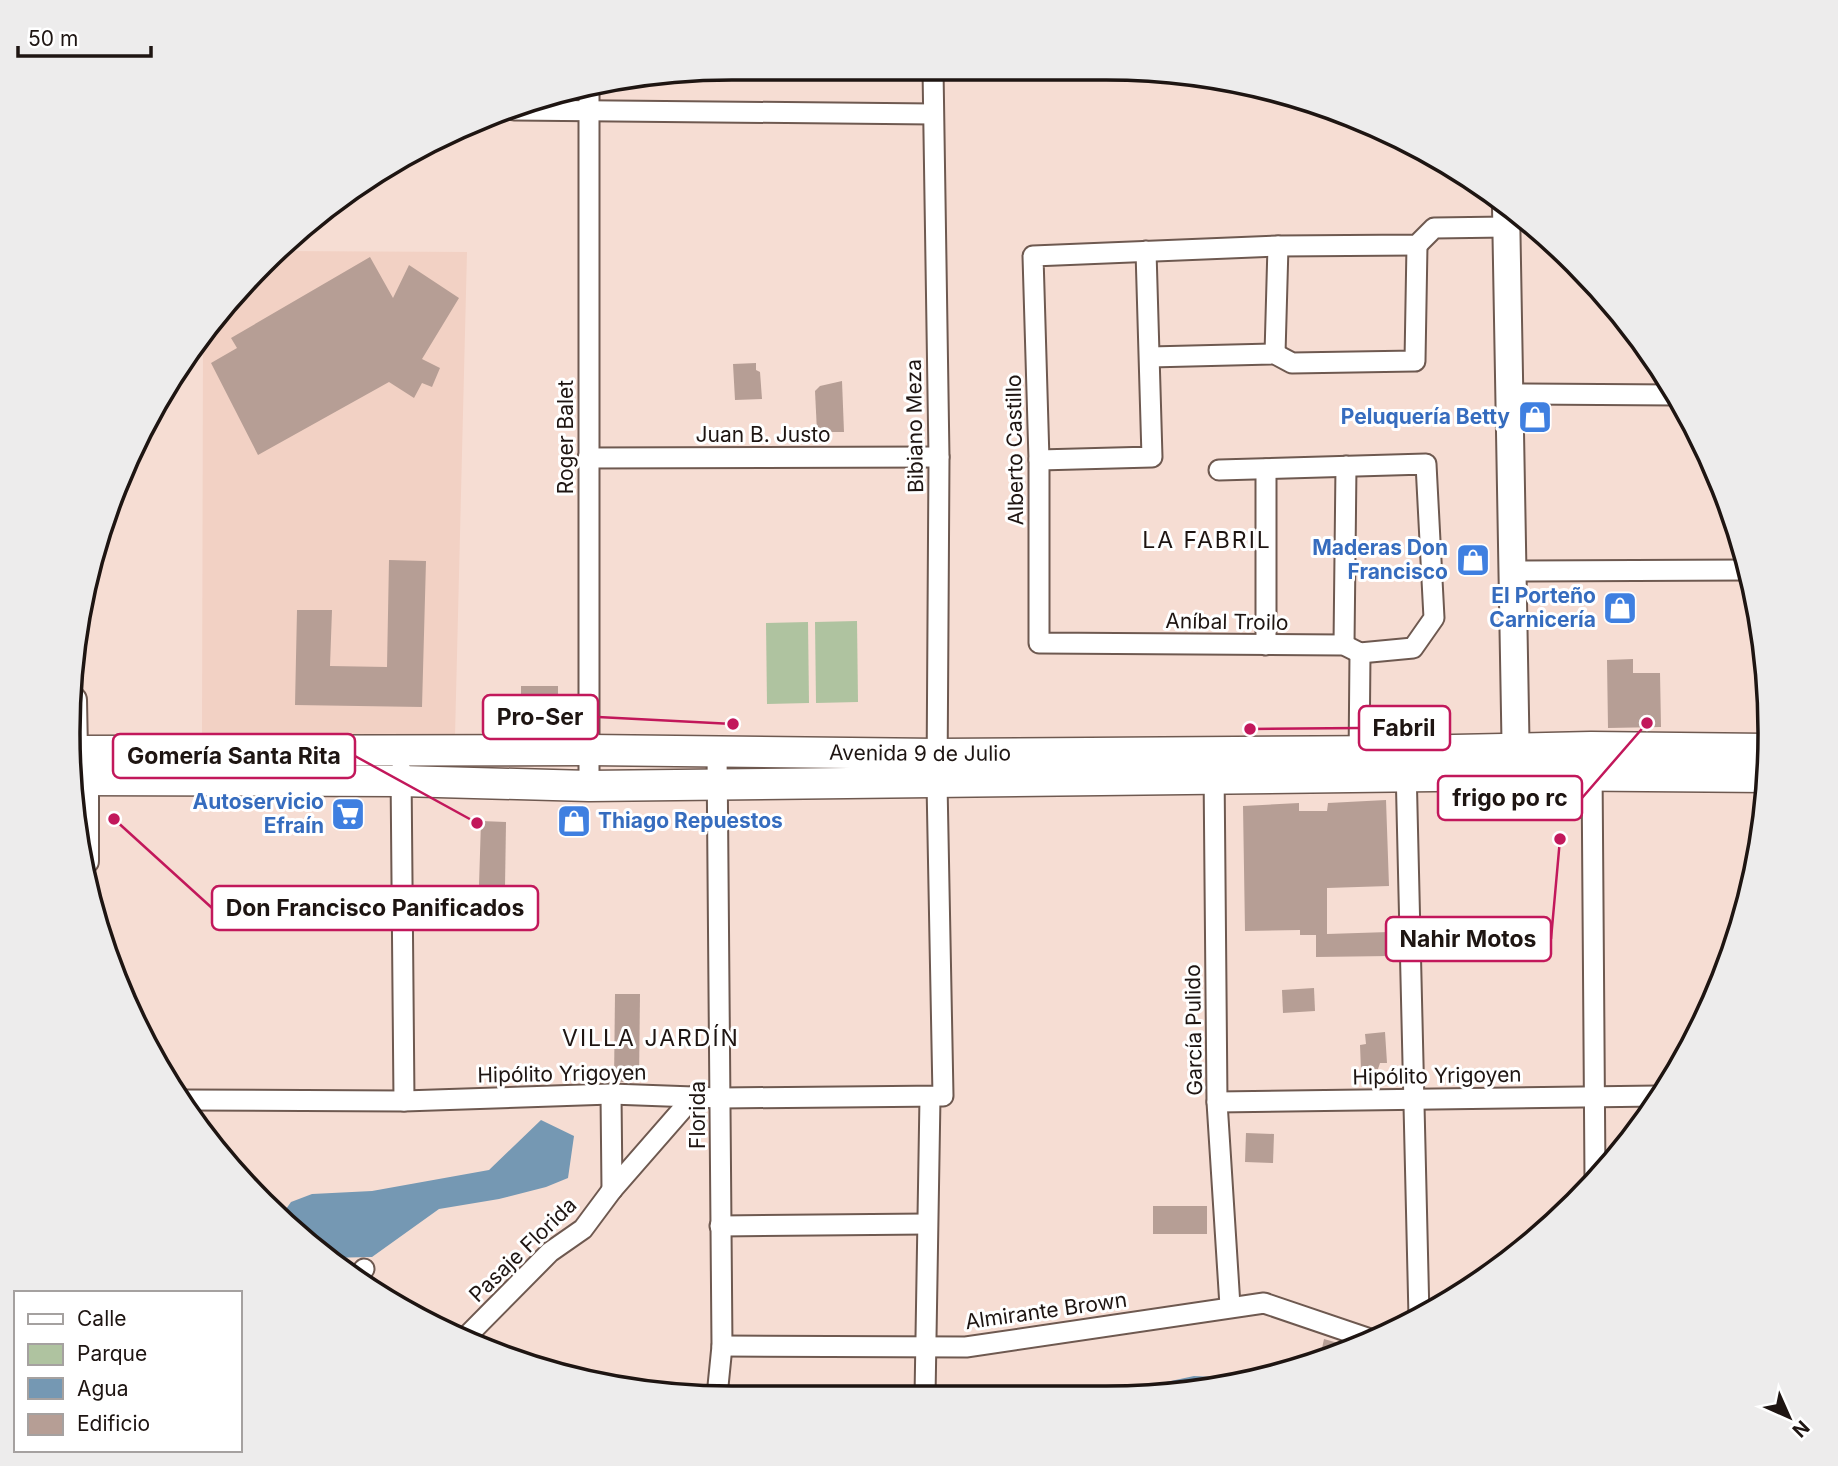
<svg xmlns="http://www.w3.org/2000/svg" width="1838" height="1466" font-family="Inter,sans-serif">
	<rect width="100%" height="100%" fill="#f6ddd3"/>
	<polygon fill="#f2d1c4" points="279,251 467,252 455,736 202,736 203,341 263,263"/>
	<g fill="#afc3a0">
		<polygon points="857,621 858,702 816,703 815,622"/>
		<polygon points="808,622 809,703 767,704 766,623"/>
	</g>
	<g fill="#7598b3">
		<polygon points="541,1120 574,1136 568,1178 546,1187 499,1199 439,1209 372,1257 325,1258 281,1216 291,1202 312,1194 372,1191 489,1170"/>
		<polygon points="1194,1376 1239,1378 1149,1396 1101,1396"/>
	</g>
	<g fill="#b69e95">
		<polygon points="370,257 393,298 409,265 459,298 422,359 440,368 432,387 422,383 414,398 389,382 258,455 211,363 237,348 231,338"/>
		<polygon points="756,363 756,370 760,372 762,399 735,400 733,364"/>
		<polygon points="842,381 844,432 817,432 815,391 820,386"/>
		<polygon points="389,560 426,561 422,707 295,705 297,610 332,610 330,666 387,667"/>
		<polygon points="1633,659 1633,673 1660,673 1661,727 1608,728 1607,660"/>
		<polygon points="521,686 558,686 558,723 521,724"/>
		<polygon points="1386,800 1389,886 1327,888 1327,934 1389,932 1390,956 1316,957 1316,935 1300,935 1300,930 1245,931 1243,806 1299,803 1299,811 1327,811 1328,803"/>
		<polygon points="481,821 506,822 505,886 479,886"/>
		<polygon points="1314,988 1315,1011 1283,1013 1282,990"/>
		<polygon points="615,994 640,994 639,1082 614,1082"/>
		<polygon points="1385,1032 1387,1063 1380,1063 1378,1069 1361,1070 1360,1045 1366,1044 1365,1034"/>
		<polygon points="1246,1133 1274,1134 1273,1163 1245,1162"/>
		<rect x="1153" y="1206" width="54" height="28"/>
		<polygon points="1324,1339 1352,1347 1319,1362"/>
	</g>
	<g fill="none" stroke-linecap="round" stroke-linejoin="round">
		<g stroke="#6e5950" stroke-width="23">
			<g id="street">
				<polyline points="589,87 589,786"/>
				<polyline points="514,110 933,114"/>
				<polyline points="1275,354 1278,246"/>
				<polyline points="1150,357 1275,354 1292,363 1415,361 1417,245"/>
				<polyline points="1511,394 1676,395"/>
				<polyline points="588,458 939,457"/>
				<polyline points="1039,460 1152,457 1146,251"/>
				<polyline points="1266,469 1266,645"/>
				<polyline points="1219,470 1426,464 1434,618 1413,648 1360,653 1344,645 1039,643 1039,460 1033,256 1278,246 1417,245 1434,228 1506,227"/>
				<polyline points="1511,571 1746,570"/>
				<polyline points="1344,645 1346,466"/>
				<polyline points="717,751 722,1346 717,1396"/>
				<polyline points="1359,762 1360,653"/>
				<polyline points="1406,766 1419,1317"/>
				<polyline points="1592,766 1595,1178"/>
				<polyline points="1214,767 1217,1102 1230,1306"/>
				<polyline points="401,770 404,1101"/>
				<polyline points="611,1094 612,1190"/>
				<polyline points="182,1100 404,1101 611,1094 721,1098 943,1096 937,783 939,457 933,69"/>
				<polyline points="1217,1102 1658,1096"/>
				<polyline points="720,1226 927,1224"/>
				<polyline points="357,1277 364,1269"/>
				<polyline points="464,1339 550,1252 583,1229 612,1190 694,1096"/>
				<polyline points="722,1346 966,1347 1264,1303 1370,1339"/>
				<polyline points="925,1397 930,1097"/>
			</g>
		</g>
		<g stroke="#6e5950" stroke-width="30">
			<g id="secondary">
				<polyline points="1506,207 1516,770"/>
				<polyline points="73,700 74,751 85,779 85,861"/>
			</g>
		</g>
		<g stroke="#6e5950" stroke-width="33">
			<g id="primary">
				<path id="s1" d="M71 751 589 750 938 754 1406 751 1591 747 1767 749"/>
				<polyline points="74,780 401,781 589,786 1516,775 1768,777"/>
			</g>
		</g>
		<use href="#street" stroke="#fff" stroke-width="19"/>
		<use href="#secondary" stroke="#fff" stroke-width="26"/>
		<use href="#primary" stroke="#fff" stroke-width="30"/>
	</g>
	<defs>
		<g id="shop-square" transform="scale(1.75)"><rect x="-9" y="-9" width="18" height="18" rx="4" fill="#3f7fe0" stroke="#fff"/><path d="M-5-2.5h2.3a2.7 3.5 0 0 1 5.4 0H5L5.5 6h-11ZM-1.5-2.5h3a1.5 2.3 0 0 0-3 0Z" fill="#fff"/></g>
		<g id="supermarket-square" transform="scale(1.75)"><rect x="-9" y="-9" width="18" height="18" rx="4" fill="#3f7fe0" stroke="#fff"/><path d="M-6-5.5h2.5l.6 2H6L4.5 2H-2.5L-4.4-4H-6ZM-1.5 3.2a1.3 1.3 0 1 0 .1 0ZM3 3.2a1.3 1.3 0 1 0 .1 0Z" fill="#fff"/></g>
	</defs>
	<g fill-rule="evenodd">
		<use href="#shop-square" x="1535" y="417"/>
		<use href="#shop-square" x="1473" y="560"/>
		<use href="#shop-square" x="1620" y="608"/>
		<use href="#supermarket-square" x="348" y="814"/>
		<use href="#shop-square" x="574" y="821"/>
	</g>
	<g text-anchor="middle" stroke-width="6" stroke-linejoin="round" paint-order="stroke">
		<g font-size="21" font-weight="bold" fill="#366cbe" stroke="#fff" text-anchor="end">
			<text x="1510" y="424">Peluquería Betty</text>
			<text x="1448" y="555">Maderas Don<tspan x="1448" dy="24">Francisco</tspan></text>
			<text x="1596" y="603">El Porteño<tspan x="1596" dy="24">Carnicería</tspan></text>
			<text x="324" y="809">Autoservicio<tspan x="324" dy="24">Efraín</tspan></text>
			<text x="598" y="828" text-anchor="start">Thiago Repuestos</text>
		</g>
		<g font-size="21" fill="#1e1512" stroke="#fff">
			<text transform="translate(915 426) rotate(-91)" y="7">Bibiano Meza</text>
			<text x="763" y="442">Juan B. Justo</text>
			<text transform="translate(566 437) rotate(-90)" y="7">Roger Balet</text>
			<text transform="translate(1015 450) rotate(-91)" y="7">Alberto Castillo</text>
			<text transform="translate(1227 622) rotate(1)" y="7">Aníbal Troilo</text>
			<text dy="7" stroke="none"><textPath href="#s1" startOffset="849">Avenida 9 de Julio</textPath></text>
			<text transform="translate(1194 1030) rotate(-91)" y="7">García Pulido</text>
			<text transform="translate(562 1074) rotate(-1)" y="7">Hipólito Yrigoyen</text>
			<text transform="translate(1437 1076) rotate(-1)" y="7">Hipólito Yrigoyen</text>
			<text transform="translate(698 1115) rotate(-90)" y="7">Florida</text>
			<text transform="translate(523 1250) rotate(-44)" y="7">Pasaje Florida</text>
			<text transform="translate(1046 1311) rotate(-8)" y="7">Almirante Brown</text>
		</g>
		<g font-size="23" letter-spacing="2" fill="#1e1512" stroke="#fff">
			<text x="1207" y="548">LA FABRIL</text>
			<text x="651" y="1046">VILLA JARDÍN</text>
		</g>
	</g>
	<path d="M0 0H1838V1466H0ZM732 80H1106A652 652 0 0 1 1758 732V734A652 652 0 0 1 1106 1386H732A652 652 0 0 1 80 734V732A652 652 0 0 1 732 80Z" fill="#edecec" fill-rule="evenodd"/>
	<path fill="none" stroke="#1e1512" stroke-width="3.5" d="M732 80H1106A652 652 0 0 1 1758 732V734A652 652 0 0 1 1106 1386H732A652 652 0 0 1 80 734V732A652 652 0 0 1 732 80Z"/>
	<path fill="none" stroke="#c2185b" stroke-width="2.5" d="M733 724L598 717M1250 729L1359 728M477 823L355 756M1647 723L1582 798M114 819L212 908M1560 839L1551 939"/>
	<g fill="#c2185b" stroke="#fff" stroke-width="2.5">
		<circle cx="733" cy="724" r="7"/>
		<circle cx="1250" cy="729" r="7"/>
		<circle cx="477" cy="823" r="7"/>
		<circle cx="1647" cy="723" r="7"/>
		<circle cx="114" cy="819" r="7"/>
		<circle cx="1560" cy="839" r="7"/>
	</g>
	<g fill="#fff" stroke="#c2185b" stroke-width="2.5">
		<rect x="483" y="695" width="115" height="44" rx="7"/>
		<rect x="1359" y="706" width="91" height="44" rx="7"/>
		<rect x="113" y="734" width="242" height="44" rx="7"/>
		<rect x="1438" y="776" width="144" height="44" rx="7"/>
		<rect x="212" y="886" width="326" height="44" rx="7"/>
		<rect x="1386" y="917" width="165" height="44" rx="7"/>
	</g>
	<g font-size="23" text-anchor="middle" font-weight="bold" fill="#1e1512">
		<text x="540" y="725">Pro-Ser</text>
		<text x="1404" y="736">Fabril</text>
		<text x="234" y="764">Gomería Santa Rita</text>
		<text x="1510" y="806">frigo po rc</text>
		<text x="375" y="916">Don Francisco Panificados</text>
		<text x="1468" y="947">Nahir Motos</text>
	</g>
	<rect x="14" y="1291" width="228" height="161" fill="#ffffff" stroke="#a5a1a0" stroke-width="2"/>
	<rect x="28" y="1314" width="35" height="10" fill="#ffffff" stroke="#a5a1a0" stroke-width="2"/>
	<text x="77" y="1326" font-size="21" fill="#1e1512">Calle</text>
	<rect x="28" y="1344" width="35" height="21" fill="#afc3a0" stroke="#a5a1a0" stroke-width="2"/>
	<text x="77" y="1361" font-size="21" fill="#1e1512">Parque</text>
	<rect x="28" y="1378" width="35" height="21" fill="#7598b3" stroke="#a5a1a0" stroke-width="2"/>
	<text x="77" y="1396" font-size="21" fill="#1e1512">Agua</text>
	<rect x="28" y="1414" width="35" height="21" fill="#b69e95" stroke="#a5a1a0" stroke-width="2"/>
	<text x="77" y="1431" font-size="21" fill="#1e1512">Edificio</text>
	<g transform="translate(1789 1417) rotate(135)" stroke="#ffffff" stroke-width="5" paint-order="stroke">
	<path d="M0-5L12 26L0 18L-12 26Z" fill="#1e1512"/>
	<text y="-10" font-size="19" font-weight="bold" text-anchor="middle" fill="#1e1512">N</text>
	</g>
	<path d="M18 46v10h133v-10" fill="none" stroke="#1e1512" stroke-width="3.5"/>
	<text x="28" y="46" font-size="21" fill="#1e1512" stroke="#ffffff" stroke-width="5" paint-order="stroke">50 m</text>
</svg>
